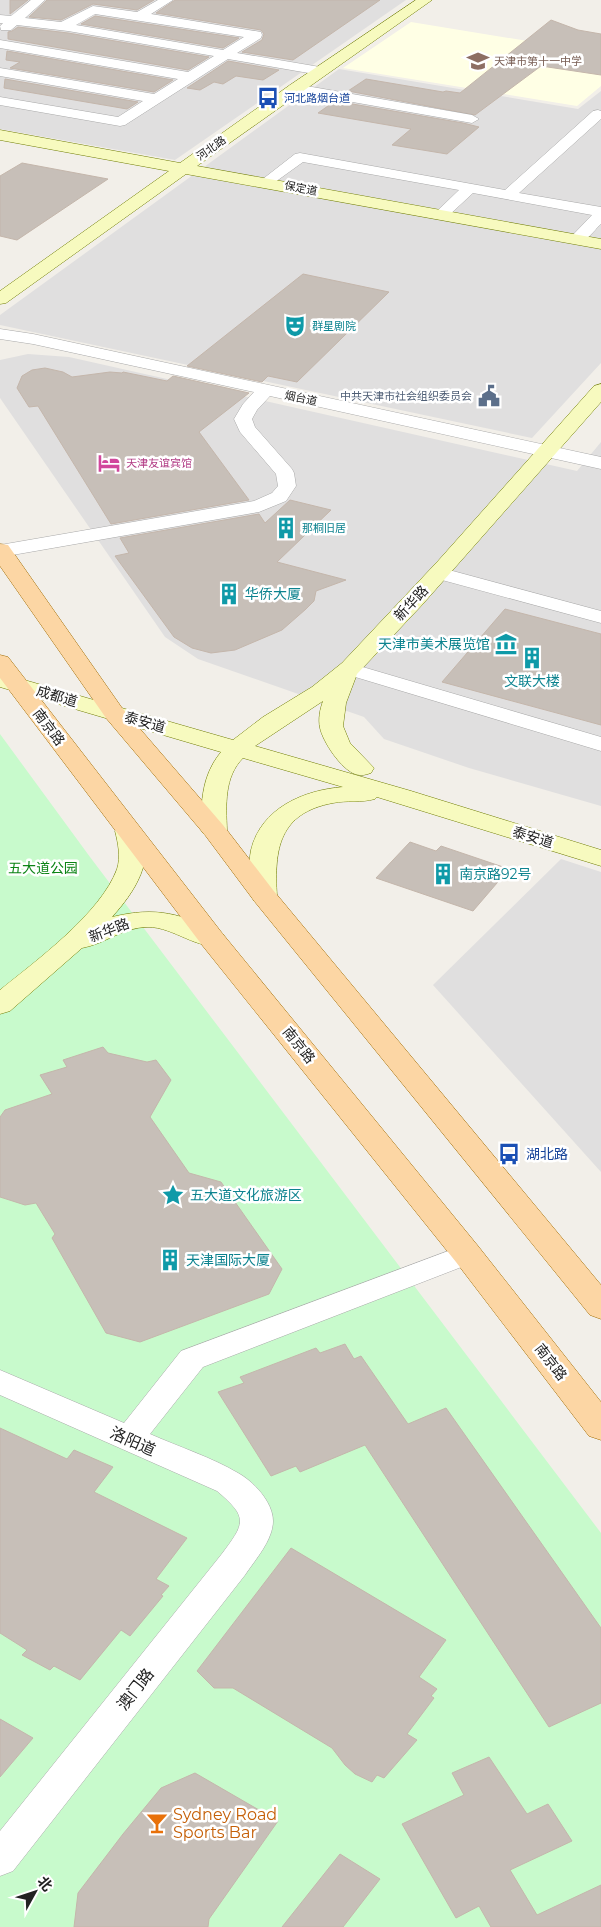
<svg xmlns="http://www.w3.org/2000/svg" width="601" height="1927" font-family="Montserrat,'Noto Sans SC',sans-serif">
	<rect width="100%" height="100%" fill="#f2efe9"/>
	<g fill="#e0dfdf">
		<polygon points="0,0 406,0 175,160 0,129"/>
		<polygon points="339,69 578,109 601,91 601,363 532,438 0,325 0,315"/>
		<polygon points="28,354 69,357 577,471 601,442 601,806 469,768 384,739 364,717 198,659 165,637 0,398 0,360"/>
		<polygon points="561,859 601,872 601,1172 433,985"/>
	</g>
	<polygon fill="#ffffe5" points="411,22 601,53 601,86 577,106 343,68"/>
	<polygon fill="#c8facc" points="0,734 90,857 601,1533 601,1927 0,1927"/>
	<g fill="#c7bfb8" stroke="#c4b6ab">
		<polygon points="10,0 28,0 10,14"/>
		<polygon points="47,0 154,0 137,10 93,4 61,20 29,17"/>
		<polygon points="175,0 380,0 293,60 242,52 262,40 264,34 261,30 156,13"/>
		<polygon points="95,16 239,38 223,48 81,24"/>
		<polygon points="551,20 578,30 601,34 601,75 541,66 475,115 348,91 366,79 443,92 446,91 460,93"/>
		<polygon points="18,27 68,33 209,57 188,70 8,39 8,32 12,31"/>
		<polygon points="7,51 173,80 154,92 10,68 20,62 6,60"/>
		<polygon points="228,61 279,70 263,80 236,76 223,84 214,82 200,90 187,88"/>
		<polygon points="5,79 138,102 127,109 4,88"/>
		<polygon points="335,101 463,123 479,127 447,154 392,145 411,129 318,113"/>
		<polygon points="22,163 108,179 17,240 0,236 0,176"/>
		<polygon points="303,274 389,292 297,382 268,376 262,382 187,366"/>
		<polygon points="45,368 63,372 72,377 110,372 122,373 123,372 167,381 173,376 249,393 199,432 249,500 111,524 38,406 29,407 17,388 22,376 32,370"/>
		<polygon points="290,500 331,510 277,562 346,580 316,591 314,601 306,609 282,630 235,650 211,653 192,648 174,637 115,556 129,553 120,538 259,514 265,523"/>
		<polygon points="505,609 601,634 601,725 442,682"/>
		<polygon points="410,842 436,851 441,846 509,869 473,911 376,878"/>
		<polygon points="103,1047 108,1053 147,1062 156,1060 171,1080 150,1117 189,1173 221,1182 282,1269 269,1294 140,1342 106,1333 52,1238 55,1234 36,1203 25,1205 0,1197 0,1117 5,1110 52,1094 40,1075 67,1067 63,1060"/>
		<polygon points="345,1344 354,1359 361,1356 408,1424 446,1408 601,1628 601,1703 549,1727 365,1445 300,1472 296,1466 271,1476 218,1392 244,1383 240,1377 316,1348 320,1353"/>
		<polygon points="0,1428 67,1459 74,1450 113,1467 94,1492 187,1538 156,1579 169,1586 161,1595 163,1596 130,1636 121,1630 80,1680 54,1666 50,1670 22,1655 27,1650 0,1633"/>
		<polygon points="291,1548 446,1640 419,1677 437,1689 431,1696 434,1698 407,1734 417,1740 384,1778 377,1775 372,1782 355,1774 345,1765 332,1748 233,1688 214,1688 197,1671"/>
		<polygon points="0,1719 33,1738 0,1777"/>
		<polygon points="489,1757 527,1814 548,1804 572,1841 510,1870 537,1915 601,1885 601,1927 491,1927 479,1906 456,1918 402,1824 464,1795 452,1773"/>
		<polygon points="195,1773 278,1821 209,1919 208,1927 74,1927 78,1893 123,1834 161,1788"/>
		<polygon points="340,1854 380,1879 343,1927 282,1927"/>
	</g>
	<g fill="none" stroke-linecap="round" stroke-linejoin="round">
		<g stroke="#a9a9a9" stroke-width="1">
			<g id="street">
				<path d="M31 0H45L25 18 61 22 93 6 137 12 158 0H173L151 14 261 32 262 35 261 38 237 53 320 67 327 71 320 75 228 59 125 125 120 126 0 105V97L118 117 143 101 0 76V68L154 94 178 79 0 48V40L188 72 214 56 68 31 17 25 11 30H1L0 26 3 23H0V15L11 16ZM95 14 244 37 223 50 76 25Z"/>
				<polygon points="295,84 472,115 479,119 472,123 290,91 288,88 290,85"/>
				<path d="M598 110 601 111V119L519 193 601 207V224C592 232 585 246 571 242L569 239 592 215 473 193 446 218H436L433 215 459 190 303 162 271 185H261L259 182 295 154 300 153 505 190 593 111Z"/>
				<polygon points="0,329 33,334 601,457 601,469 270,396 257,410 252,419 255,427 292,469 294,473 296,486 286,501 259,512 1,557 0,545 254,501 272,493 278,486 276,474 240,432 234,419 243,404 254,392 33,344 0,339"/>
				<polygon points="438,567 601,611 601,623 431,577 428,573 431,569"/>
				<polygon points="349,663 601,737 601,751 342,673 338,669 342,665"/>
				<path d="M467 1244 477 1247 481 1254 477 1261 203 1367 150 1434C179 1447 211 1457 238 1473 253 1481 273 1502 273 1521 273 1540 255 1560 245 1575L13 1871 0 1876V1831L221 1555C245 1523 249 1518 217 1491L0 1395V1370L124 1423 181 1351Z"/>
			</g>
		</g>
		<g stroke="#707d05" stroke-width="1">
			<g id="secondary">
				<polygon points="416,0 432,0 197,166 601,239 601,249 186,174 6,303 0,304 0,291 169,171 0,140 0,130 180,163 290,85"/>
				<path d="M601 384V402L422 605 357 674 346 703 343 726 350 743 374 768 371 773C365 775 361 776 355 774 341 769 323 742 320 728 318 719 320 709 323 701L255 746 411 791 601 850V866L377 797 375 799C361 803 347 800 333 803 279 813 274 849 277 896L273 902 264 904 255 902 251 896C250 881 248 865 251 850 261 808 304 790 343 787L243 758C224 777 226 805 227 830L223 835 214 838 205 835 201 830C201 801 202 775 221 752L0 687V673L233 740 263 717 312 687 342 663 438 561 594 386Z"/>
				<path d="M128 823 137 826C159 857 133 894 112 917 157 906 181 914 222 933L226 939 222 945C198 951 174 927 148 927 123 927 105 944 82 948L10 1011 0 1014V990C36 961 101 913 117 869 121 857 118 843 115 831L119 826Z"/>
			</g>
		</g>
		<g stroke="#a06b00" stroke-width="1">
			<g id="primary">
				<polygon points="0,544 8,545 122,708 223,825 273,890 601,1285 601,1319 590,1315 255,902 205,835 106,718 0,566"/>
				<polygon points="0,655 8,657 222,933 478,1246 601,1402 601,1440 589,1436 456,1262 202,945 0,678"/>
			</g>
		</g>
		<use href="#street" fill="#fff" fill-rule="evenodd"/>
		<use href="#secondary" fill="#f7fabf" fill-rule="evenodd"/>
		<use href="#primary" fill="#fcd6a4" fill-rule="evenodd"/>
	</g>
	<defs>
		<g id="school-bare" transform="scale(1.725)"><path d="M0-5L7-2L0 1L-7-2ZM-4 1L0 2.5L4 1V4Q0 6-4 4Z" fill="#8d6e63" stroke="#fff" stroke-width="2.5" paint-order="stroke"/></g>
		<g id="bus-bare" transform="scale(1.725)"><path d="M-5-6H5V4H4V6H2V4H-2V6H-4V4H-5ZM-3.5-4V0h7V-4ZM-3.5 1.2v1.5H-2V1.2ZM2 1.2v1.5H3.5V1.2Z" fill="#1a4fb4" stroke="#fff" stroke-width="2.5" paint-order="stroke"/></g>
		<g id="theatre-bare" transform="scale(1.725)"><path d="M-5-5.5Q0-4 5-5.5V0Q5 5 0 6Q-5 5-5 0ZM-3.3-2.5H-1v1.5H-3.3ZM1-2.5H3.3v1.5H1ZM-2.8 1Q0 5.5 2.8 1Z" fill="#0f9aa8" stroke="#fff" stroke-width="2.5" paint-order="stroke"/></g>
		<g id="civic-bare" transform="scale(1.725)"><path d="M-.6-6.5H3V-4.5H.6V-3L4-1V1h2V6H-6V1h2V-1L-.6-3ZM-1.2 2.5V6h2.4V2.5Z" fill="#5c6f8a" stroke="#fff" stroke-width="2.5" paint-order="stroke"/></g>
		<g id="hotel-bare" transform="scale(1.725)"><path d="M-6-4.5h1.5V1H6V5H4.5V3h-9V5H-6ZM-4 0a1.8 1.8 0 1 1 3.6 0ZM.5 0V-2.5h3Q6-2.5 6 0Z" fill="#d1479c" stroke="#fff" stroke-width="2.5" paint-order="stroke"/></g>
		<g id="building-bare" transform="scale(1.725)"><path d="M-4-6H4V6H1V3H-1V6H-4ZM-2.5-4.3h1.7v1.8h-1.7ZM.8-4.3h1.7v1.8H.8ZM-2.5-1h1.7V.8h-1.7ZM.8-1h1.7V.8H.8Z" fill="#0f9aa8" stroke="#fff" stroke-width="2.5" paint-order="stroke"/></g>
		<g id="museum-bare" transform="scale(1.725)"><path d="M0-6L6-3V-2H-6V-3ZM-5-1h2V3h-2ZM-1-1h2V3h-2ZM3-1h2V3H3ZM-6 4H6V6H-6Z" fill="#0f9aa8" stroke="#fff" stroke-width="2.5" paint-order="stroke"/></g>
		<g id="sight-bare" transform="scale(1.725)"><path d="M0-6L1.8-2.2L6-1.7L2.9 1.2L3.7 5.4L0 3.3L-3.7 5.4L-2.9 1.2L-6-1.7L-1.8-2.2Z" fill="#0f9aa8" stroke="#fff" stroke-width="2.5" paint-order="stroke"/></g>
		<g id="bar-bare" transform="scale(1.725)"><path d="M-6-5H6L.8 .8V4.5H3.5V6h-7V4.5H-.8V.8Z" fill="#e8710a" stroke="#fff" stroke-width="2.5" paint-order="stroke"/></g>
	</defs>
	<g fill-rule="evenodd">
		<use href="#school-bare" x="478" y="61"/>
		<use href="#bus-bare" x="268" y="98"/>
		<use href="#theatre-bare" x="295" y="326"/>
		<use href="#civic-bare" x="489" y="396"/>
		<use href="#hotel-bare" x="109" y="463"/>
		<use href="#building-bare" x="286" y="528"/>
		<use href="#building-bare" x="229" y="594"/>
		<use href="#museum-bare" x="506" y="644"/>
		<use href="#building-bare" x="532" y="658"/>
		<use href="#building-bare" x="443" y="874"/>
		<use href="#bus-bare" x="509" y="1154"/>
		<use href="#sight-bare" x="173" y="1195"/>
		<use href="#building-bare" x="170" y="1260"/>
		<use href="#bar-bare" x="157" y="1823"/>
	</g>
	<g text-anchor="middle" stroke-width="5" stroke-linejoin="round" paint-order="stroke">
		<g font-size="11" fill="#785e54" stroke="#fff" text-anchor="start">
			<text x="494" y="65">天津市第十一中学</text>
		</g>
		<g font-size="11" fill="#164399" stroke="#fff" text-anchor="start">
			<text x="284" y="102">河北路烟台道</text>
		</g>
		<g font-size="11" fill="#222" stroke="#fff">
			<text transform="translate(211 148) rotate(-35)" y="4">河北路</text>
			<text transform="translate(301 188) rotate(11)" y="4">保定道</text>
			<text transform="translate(301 398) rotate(12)" y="4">烟台道</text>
		</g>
		<g font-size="11" fill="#0d838f" stroke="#fff" text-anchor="start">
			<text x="312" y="330">群星剧院</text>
			<text x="302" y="532">那桐旧居</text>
		</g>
		<g font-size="11" fill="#4e5e75" stroke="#fff" text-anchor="end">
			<text x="472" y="400">中共天津市社会组织委员会</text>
		</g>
		<g font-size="11" fill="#b23c85" stroke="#fff" text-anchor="start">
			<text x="126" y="467">天津友谊宾馆</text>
		</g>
		<g font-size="14" fill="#0d838f" stroke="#fff" text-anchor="start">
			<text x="245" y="599">华侨大厦</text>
			<text x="490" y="649" text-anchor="end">天津市美术展览馆</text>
			<text x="532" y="686" text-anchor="middle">文联大楼</text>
			<text x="459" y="879">南京路92号</text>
			<text x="190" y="1200">五大道文化旅游区</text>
			<text x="186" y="1265">天津国际大厦</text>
		</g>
		<g font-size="14" fill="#222" stroke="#fff">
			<text transform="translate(411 603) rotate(-47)" y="5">新华路</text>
			<text transform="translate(57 696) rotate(17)" y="5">成都道</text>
			<text transform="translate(145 722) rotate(16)" y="5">泰安道</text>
			<text transform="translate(49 727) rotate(53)" y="5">南京路</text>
			<text transform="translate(533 837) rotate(17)" y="5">泰安道</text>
			<text transform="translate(109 930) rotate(-21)" y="5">新华路</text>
			<text transform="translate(299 1045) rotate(51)" y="5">南京路</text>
			<text transform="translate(551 1362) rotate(52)" y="5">南京路</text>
		</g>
		<g font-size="14" fill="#0c8416" stroke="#fff">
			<text x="43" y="873">五大道公园</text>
		</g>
		<g font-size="14" fill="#164399" stroke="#fff" text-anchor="start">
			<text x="526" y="1159">湖北路</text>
		</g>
		<g font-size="16" fill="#222" stroke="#fff">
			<text transform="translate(133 1441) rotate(24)" y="6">洛阳道</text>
			<text transform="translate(135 1689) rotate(-52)" y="6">澳门路</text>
		</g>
		<g font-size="16" fill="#c56008" stroke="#fff" text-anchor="start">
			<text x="173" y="1820">Sydney Road<tspan x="173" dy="18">Sports Bar</tspan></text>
		</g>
	</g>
	<g transform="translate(35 1892) rotate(50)" stroke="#ffffff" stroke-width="4" paint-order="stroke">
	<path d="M0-4L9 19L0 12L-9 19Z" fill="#222222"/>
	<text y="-8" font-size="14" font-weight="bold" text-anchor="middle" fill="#222222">北</text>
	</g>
</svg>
